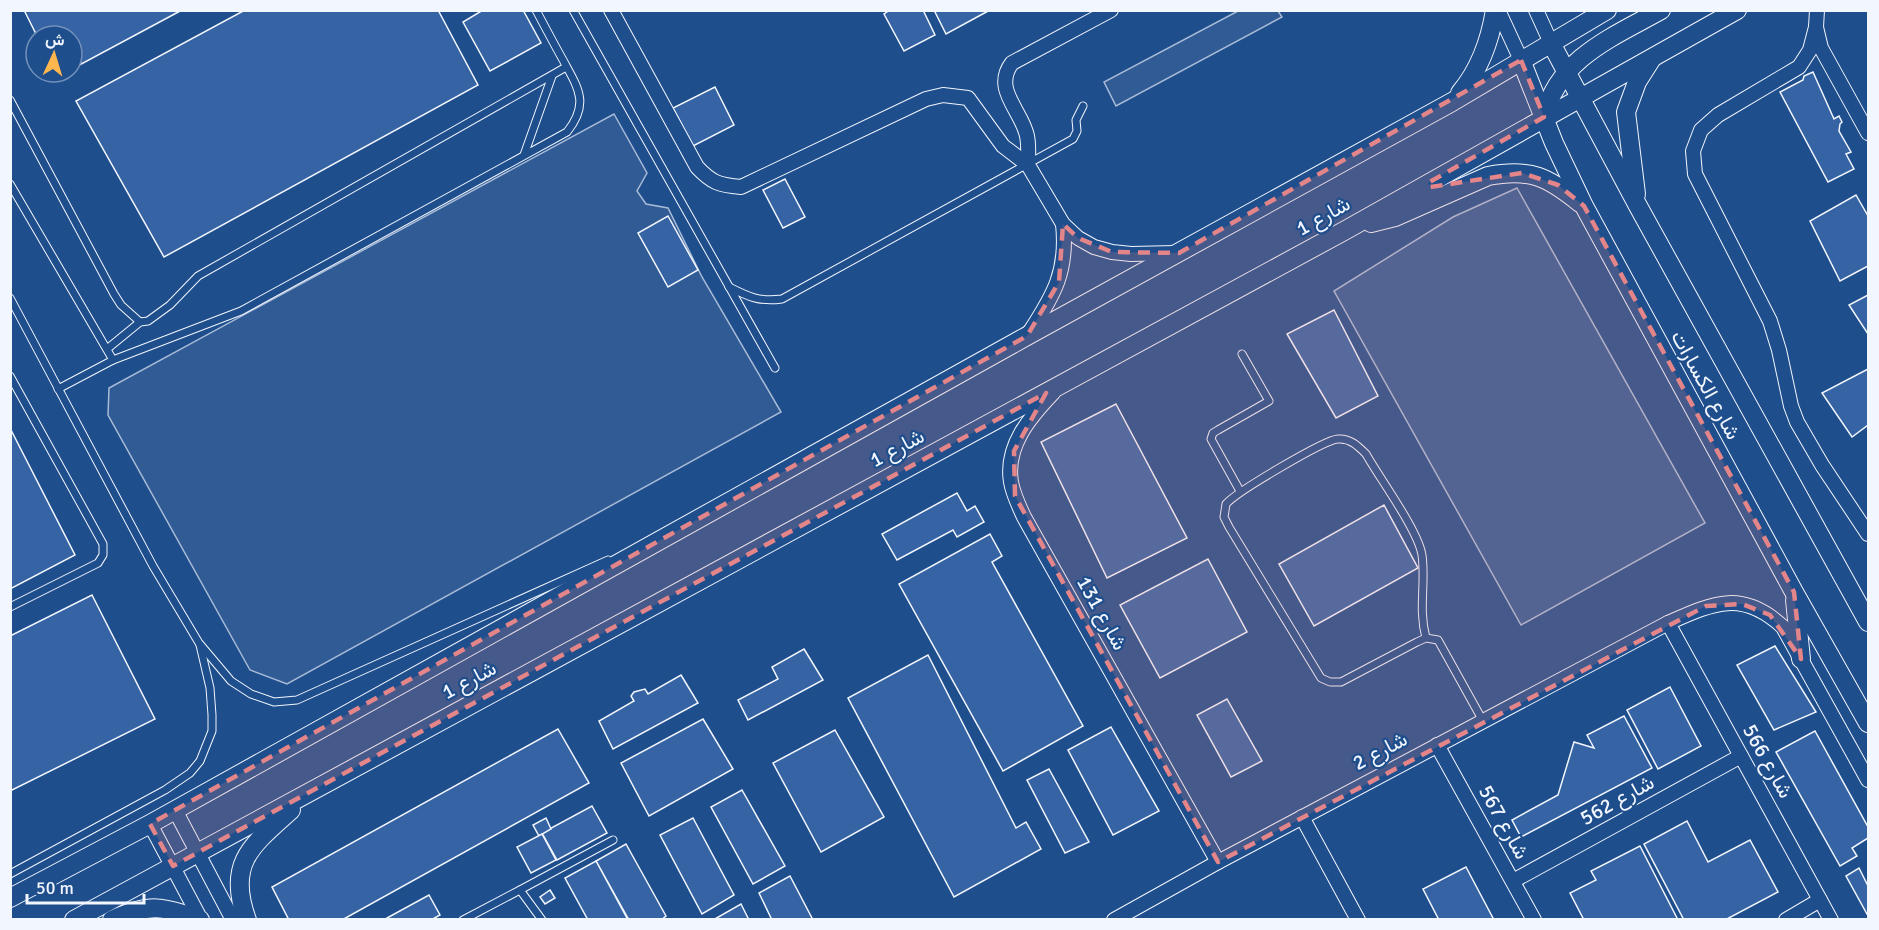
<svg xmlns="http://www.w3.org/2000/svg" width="1879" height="930" font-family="Signika,Vazirmatn,sans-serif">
	<rect width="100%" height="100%" fill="#1f4e8c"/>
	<g fill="#305b95" stroke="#a8bbd7" stroke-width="1.5">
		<polygon points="1238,11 1278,11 1282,17 1116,106 1104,82"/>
		<polygon points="614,114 647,173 637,191 646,204 668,208 702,277 781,412 287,684 250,670 108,415 109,388"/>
		<polygon points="1517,188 1705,523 1521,625 1334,291 1453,217"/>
	</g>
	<g fill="#3563a3" stroke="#f2f6ff" stroke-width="1.5">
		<polygon points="24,10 182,10 72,69 72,36 37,36"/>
		<polygon points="245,10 438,10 478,85 164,257 76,101"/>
		<polygon points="483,10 523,10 541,43 490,71 463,22"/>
		<polygon points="890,10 923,10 935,35 904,51 884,14"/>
		<polygon points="934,10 990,10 946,34"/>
		<polygon points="1813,72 1834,119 1839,116 1842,122 1840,124 1839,131 1851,152 1846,154 1854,169 1828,182 1780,92 1803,80 1804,76"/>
		<polygon points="715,87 734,125 693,146 673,108"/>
		<polygon points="785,179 805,217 783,228 763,190"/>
		<polygon points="1856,195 1868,216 1868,266 1840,281 1810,221"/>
		<polygon points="668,216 698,270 668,287 638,233"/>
		<polygon points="1868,295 1868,334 1849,305"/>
		<polygon points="1334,310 1378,396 1336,418 1287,334"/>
		<polygon points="1868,369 1868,425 1852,437 1822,393"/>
		<polygon points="1116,404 1187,538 1107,578 1041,442"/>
		<polygon points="10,428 75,555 10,589"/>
		<polygon points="957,493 967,511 975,506 984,522 957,537 953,530 897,560 882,534"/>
		<polygon points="1384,505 1418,568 1314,626 1279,564"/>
		<polygon points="990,534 1002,556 992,562 1083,726 1003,771 899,584"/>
		<polygon points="1208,559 1247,632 1160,678 1120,605"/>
		<polygon points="92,595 155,719 10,791 10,636"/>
		<polygon points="1775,646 1816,712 1774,730 1737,665"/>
		<polygon points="804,649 823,680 748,720 738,700 778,679 772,667"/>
		<polygon points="928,655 1016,828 1026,822 1041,849 954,897 848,698"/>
		<polygon points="681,675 698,703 613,749 599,721 634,701 631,696 634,692 645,689 648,694"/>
		<polygon points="1670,687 1701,746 1658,769 1627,710"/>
		<polygon points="1227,699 1262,761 1231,777 1197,715"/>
		<polygon points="1624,716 1652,768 1521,837 1512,820 1558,795 1574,742 1594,748 1587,735"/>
		<polygon points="703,719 733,769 649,816 621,763"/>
		<polygon points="1111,727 1159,811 1113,835 1068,750"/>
		<polygon points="558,729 589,783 342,920 289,920 272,887"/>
		<polygon points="835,730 884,817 821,852 773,763"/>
		<polygon points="1815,731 1868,827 1868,838 1852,848 1857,856 1840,866 1776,752"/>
		<polygon points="1049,769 1089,842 1065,853 1027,780"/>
		<polygon points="742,790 785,866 753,884 711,807"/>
		<polygon points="592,806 607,833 557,860 542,833"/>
		<polygon points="546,818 551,829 539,836 533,825"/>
		<polygon points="693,818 734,895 702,914 660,835"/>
		<polygon points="1687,821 1708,862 1750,840 1778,892 1725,920 1684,920 1644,844"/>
		<polygon points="542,834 556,860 531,873 517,847"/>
		<polygon points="626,844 666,916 661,920 629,920 596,861"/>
		<polygon points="1640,846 1678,920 1584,920 1570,893 1596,880 1591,871"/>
		<polygon points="596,861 628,920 588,920 565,878"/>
		<polygon points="1466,867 1494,920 1439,920 1423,889"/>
		<polygon points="1859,868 1868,886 1868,913 1867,914 1846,876"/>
		<polygon points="790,876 813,920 772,920 759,893"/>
		<polygon points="550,890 555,898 545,904 540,897"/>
		<polygon points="429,895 440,915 431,920 389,920 387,918"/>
		<polygon points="741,904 749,920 713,920"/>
	</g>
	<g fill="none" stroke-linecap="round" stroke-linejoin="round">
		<g stroke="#f2f6ff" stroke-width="9">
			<g id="service">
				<polyline points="573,10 775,368"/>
				<polyline points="10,100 114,294 121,305 140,322"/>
				<polyline points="524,155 552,76"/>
				<polyline points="10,184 113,360"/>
				<path d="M729 287C749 297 759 302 782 299L1073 139 1077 131 1076 120 1083 106"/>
				<polyline points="10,298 153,566 199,643 231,681 251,694 274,702 297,700 608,560"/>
				<polyline points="107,349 140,322 148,321 170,305 198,276 566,67"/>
				<polyline points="10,376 103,544 103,555 98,563 10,607"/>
				<path d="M58 389 113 360 241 311 567 132C590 103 578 88 563 60 554 44 545 27 536 10"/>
				<polyline points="1240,491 1211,439 1213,433 1218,430 1269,401 1242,354"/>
				<path d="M1426 638C1418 608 1426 584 1422 555 1418 530 1380 479 1366 454 1358 446 1350 438 1338 439 1324 440 1236 492 1226 504L1224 517 1229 527 1321 678 1330 682H1341L1417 642 1426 638 1438 640 1483 721"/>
				<polyline points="10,874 165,790 190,773 200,761 212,731 212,715 210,688 200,645"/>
				<polyline points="520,890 613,840"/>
				<polyline points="463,920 520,890 542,920"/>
			</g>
		</g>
		<g stroke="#f2f6ff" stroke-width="16">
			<g id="minor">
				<path d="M611 10 697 167C712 183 719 185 741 187L926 99 943 95 968 98 1003 146 1028 165 1063 224 1078 238 1094 247 1112 252 1131 254 1175 253"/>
				<polyline points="1498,10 1521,60"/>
				<polyline points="1536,10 1551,43"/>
				<polyline points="1817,10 1816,27 1821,48 1868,133"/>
				<polyline points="1816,27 1810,50 1799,67 1718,115 1701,130 1693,151 1695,174 1770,321 1779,350 1791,406 1797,422 1822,465 1868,534"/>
				<path d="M1028 165C1028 156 1029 145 1027 136 1022 111 992 89 1012 63L1111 10"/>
				<path d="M1029 333C1054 295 1068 271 1063 224"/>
				<path d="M1053 393C1030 417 1005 446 1011 482 1013 494 1019 506 1024 517L1218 862"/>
				<polyline points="1668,623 1831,920"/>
				<polyline points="1437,745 1534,920"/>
				<polyline points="175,810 233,920"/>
				<polyline points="1302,817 1358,920"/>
				<polyline points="150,824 201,920"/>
				<polyline points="1513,881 1741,756"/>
				<path d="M1114 920 1218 862 1668 623C1713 603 1742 589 1783 627L1868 780"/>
				<polyline points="1786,920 1820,900"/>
			</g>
		</g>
		<g stroke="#f2f6ff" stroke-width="20">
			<g id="tertiary">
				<polyline points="1551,43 1638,206 1868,622"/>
				<polyline points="1521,60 1554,143 1584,206 1794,592 1868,723"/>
				<path d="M1460 93C1480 69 1490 41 1495 10"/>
				<path d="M1544 117C1558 58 1613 37 1661 10"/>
				<polyline points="1636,194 1626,112 1637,82 1651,60"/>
				<path d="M1371 223 1395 217 1488 176C1531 168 1548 177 1580 203"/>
				<polyline points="1795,600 1801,659"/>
				<polyline points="10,898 150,824 1027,336 1452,102 1607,10"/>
				<polyline points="74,920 1344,231 1737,10"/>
				<path d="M112 920C149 903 164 906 200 920"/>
				<path d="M247 920C226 863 252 845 291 810"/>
			</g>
		</g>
		<use href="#service" stroke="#1f4e8c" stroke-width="7"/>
		<use href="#minor" stroke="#1f4e8c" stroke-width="14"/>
		<use href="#tertiary" stroke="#1f4e8c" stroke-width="18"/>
	</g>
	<path fill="#e38589" fill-opacity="0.2" stroke="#e38589" stroke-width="4.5" stroke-dasharray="12 8" stroke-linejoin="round" d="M1521 60 1544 117 1428 183 1430 187 1522 173 1558 185 1584 206 1794 592 1801 659 1770 615 1742 604 1706 606 1218 862 1015 496 1014 451 1046 393 173 866 150 824 1027 336 1059 282 1063 224 1078 238 1112 252 1179 253Z"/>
	<g text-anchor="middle" stroke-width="4.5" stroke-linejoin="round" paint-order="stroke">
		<g font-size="21" fill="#f2f6ff" stroke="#1f4e8c">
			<text transform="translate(1323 216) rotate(-29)" y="7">شارع 1</text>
			<text transform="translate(1706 385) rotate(61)" y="7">شارع الكسارات</text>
			<text transform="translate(897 448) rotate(-28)" y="7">شارع 1</text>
			<text transform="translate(1102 613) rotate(61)" y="7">شارع 131</text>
			<text transform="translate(469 680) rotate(-28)" y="7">شارع 1</text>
			<text transform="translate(1380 751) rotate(-28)" y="7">شارع 2</text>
			<text transform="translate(1768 761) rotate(61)" y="7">شارع 566</text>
			<text transform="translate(1617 800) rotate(-29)" y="7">شارع 562</text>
			<text transform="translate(1504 822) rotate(61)" y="7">شارع 567</text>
		</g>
	</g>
	<rect width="1879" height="930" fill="none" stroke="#f2f6ff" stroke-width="24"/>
	<g transform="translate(54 54) rotate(4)"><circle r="28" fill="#1f4e8c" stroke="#7391ba" stroke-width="1.5"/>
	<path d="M0-4.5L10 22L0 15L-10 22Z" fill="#ffb74d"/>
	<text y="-9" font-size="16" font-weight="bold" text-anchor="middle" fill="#f2f6ff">ش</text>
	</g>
	<path d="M27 894v9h117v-9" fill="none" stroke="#f2f6ff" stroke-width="3"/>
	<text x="36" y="894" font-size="18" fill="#f2f6ff" stroke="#1f4e8c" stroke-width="4.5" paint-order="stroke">50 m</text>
</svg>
